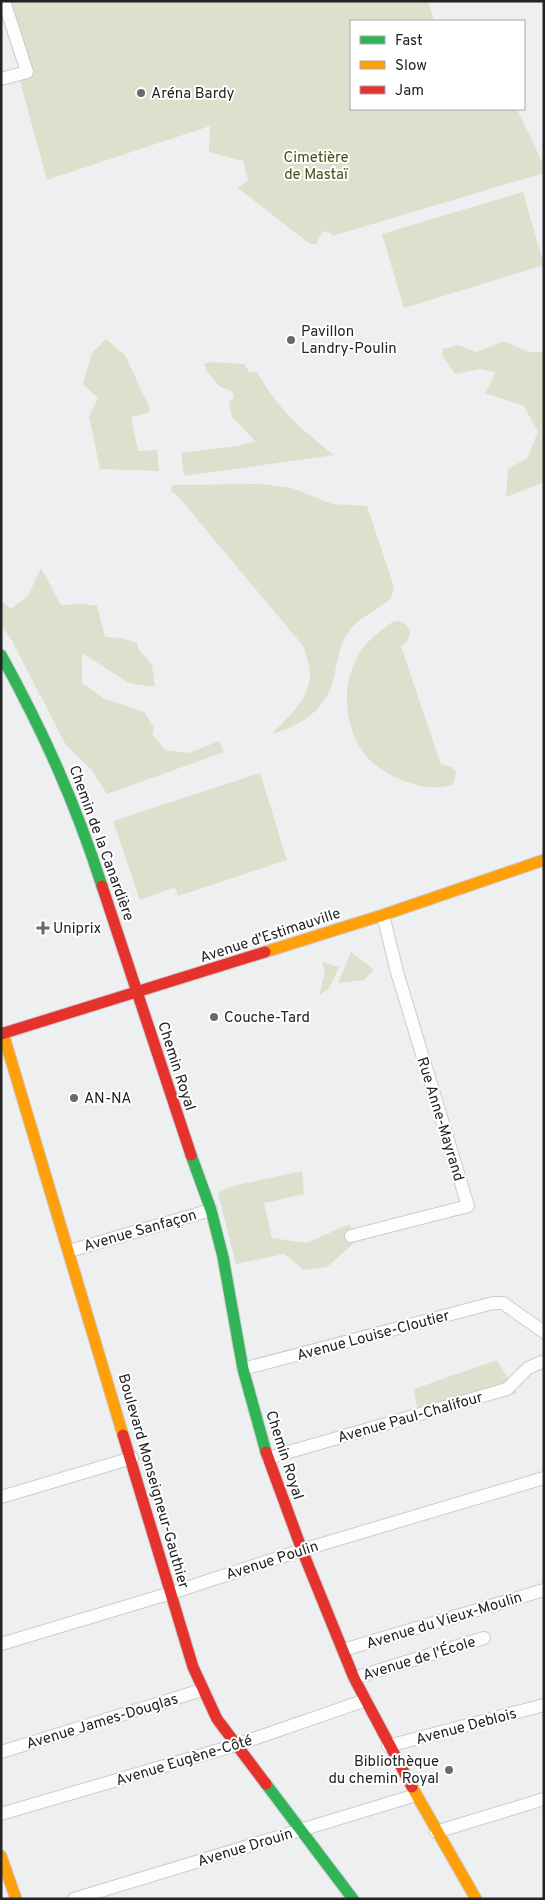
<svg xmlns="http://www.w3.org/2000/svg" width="545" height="1900" font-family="Overpass,sans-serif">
	<rect width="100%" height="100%" fill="#eeeff1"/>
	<g fill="#dce0cc">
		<polygon points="4,1 428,1 434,21 351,21 351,109 517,109 544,166 544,173 332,236 331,233 323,231 316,244 310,244 238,188 248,180 243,161 209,152 210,126 47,180 18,74 26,72"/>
		<polygon points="523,192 544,265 404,308 382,234"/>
		<polygon points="106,339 122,353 124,353 150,409 148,413 131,417 138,451 157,450 159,471 100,469 89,417 98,398 83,384 92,353"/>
		<polygon points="504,341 528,352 544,352 544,482 506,497 508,469 527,458 538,432 524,406 485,393 496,372 480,369 455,374 442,355 443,349 458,345 477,352"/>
		<path d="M212 362 244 364 249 372H257C278 409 301 429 334 455L184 476 181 453 238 446 255 441 232 417 229 401 234 398 232 391 220 387 205 369 206 368 204 364Z"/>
		<path d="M261 484 292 488 332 504 367 506 394 587 391 598C377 612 358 616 347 634 337 650 337 668 332 685 322 713 298 726 272 734 287 718 307 702 310 678 311 669 306 656 304 647L176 494 171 492 172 486 174 485Z"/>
		<polygon points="41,568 61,605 82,604 97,606 105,637 122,638 137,643 139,650 152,665 155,687 129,683 82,653 82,683 103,698 144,712 154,728 152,734 165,750 189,753 219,741 224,752 107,794 91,769 66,745 11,639 1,625 1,601 11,609 28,596"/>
		<path d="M400 621C413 627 412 639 401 646L441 765 452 767 456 772 454 783C445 790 423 787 413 784 398 779 384 773 373 763 337 729 338 663 378 633 385 628 391 620 400 621Z"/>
		<polygon points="260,773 287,860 178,896 175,887 140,900 113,821"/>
		<polygon points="351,952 374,970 364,980 338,983"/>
		<polygon points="322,962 339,967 329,988 319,996 325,972"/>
		<polygon points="302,1171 304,1194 264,1203 272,1238 306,1243 350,1224 354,1243 327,1267 304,1270 284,1254 236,1264 218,1193 233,1186"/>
		<polygon points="497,1360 517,1393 419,1418 414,1389"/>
	</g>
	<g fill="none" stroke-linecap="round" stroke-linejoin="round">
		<g stroke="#ccccce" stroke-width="14">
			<g id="street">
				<polyline points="1,79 27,72 4,1"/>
				<polyline points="351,1236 468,1206 397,972 383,915"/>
				<polyline points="69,1251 211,1210"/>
				<polyline points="243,1369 493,1303 503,1303 544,1332"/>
				<polyline points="268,1458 507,1389 528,1368 544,1361"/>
				<polyline points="1,1497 132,1458"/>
				<polyline points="1,1644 171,1593 302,1550 544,1478"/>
				<polyline points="343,1650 544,1590"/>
				<polyline points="354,1678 484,1638"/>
				<polyline points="388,1746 544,1705"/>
				<polyline points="1,1752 202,1690"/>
				<polyline points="1,1814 236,1745 366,1700"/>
				<polyline points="436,1832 544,1799"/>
				<polyline points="74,1899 416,1795"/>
			</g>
		</g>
		<g stroke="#ccccce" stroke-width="13">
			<g id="fast">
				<path d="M1 655C44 733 75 802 102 886"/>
				<polyline points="191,1155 211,1210 223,1257 243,1369 266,1452"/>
				<polyline points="266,1784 353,1899"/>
			</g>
		</g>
		<g stroke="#ccccce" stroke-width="13">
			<g id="slow">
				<polyline points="265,952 383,915 544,860"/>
				<polyline points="3,1033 123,1435"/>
				<polyline points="412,1787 476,1899"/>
				<polyline points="1,1856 16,1899"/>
			</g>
		</g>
		<g stroke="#ccccce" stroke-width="13">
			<g id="jam">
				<polyline points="102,886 191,1155"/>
				<polyline points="1,1034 265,952"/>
				<polyline points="123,1435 193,1667 217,1719 266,1784"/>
				<polyline points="266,1452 302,1550 354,1678 412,1787"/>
			</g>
		</g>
		<use href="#street" stroke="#fcfdfd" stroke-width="12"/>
		<use href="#fast" stroke="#30b455" stroke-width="11"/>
		<use href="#slow" stroke="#ff9f0a" stroke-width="11"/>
		<use href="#jam" stroke="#e5322d" stroke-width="11"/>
	</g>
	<g fill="#6a6a6c" stroke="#fff" stroke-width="2">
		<circle cx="141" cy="93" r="5"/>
		<circle cx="291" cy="340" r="5"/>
		<path d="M40.5 920.5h5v5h5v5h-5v5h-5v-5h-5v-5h5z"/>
		<circle cx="214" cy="1017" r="5"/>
		<circle cx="74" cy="1098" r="5"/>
		<circle cx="449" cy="1770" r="5"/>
	</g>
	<g text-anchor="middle" stroke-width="4" stroke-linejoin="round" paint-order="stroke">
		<g font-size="15" fill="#232325" stroke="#fff" text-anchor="start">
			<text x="151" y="98">Aréna Bardy</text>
			<text x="301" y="336">Pavillon<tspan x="301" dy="17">Landry-Poulin</tspan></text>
			<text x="53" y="933">Uniprix</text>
			<text x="224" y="1022">Couche-Tard</text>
			<text x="84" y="1103">AN-NA</text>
			<text x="439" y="1766" text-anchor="end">Bibliothèque<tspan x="439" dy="17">du chemin Royal</tspan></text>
		</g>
		<g font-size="15" fill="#495112" stroke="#fff">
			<text x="316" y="162">Cimetière<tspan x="316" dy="17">de Mastaï</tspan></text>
		</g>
		<g font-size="15" fill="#232325" stroke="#fff">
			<text transform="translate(102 843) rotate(70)" y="5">Chemin de la Canardière</text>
			<text transform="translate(270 935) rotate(-18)" y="5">Avenue d'Estimauville</text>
			<text transform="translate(177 1066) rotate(72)" y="5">Chemin Royal</text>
			<text transform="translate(441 1119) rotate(73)" y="5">Rue Anne-Mayrand</text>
			<text transform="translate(140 1230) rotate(-16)" y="5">Avenue Sanfaçon</text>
			<text transform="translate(373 1335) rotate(-15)" y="5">Avenue Louise-Cloutier</text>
			<text transform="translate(410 1417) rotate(-16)" y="5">Avenue Paul-Chalifour</text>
			<text transform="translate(285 1455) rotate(72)" y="5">Chemin Royal</text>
			<text transform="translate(154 1481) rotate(74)" y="5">Boulevard Monseigneur-Gauthier</text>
			<text transform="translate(272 1560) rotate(-18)" y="5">Avenue Poulin</text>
			<text transform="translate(444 1620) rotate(-17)" y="5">Avenue du Vieux-Moulin</text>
			<text transform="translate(419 1658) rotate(-17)" y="5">Avenue de l'École</text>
			<text transform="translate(102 1721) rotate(-17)" y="5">Avenue James-Douglas</text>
			<text transform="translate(466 1726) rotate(-15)" y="5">Avenue Deblois</text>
			<text transform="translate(184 1760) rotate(-17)" y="5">Avenue Eugène-Côté</text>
			<text transform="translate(245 1847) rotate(-17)" y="5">Avenue Drouin</text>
		</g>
	</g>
	<rect width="545" height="1900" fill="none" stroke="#232325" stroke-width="5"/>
	<rect x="350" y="20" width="175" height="90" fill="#ffffff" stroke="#a7a7a8"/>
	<rect x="360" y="36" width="25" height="8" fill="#30b455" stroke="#a7a7a8"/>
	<text x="395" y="45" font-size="15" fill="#232325">Fast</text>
	<rect x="360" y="61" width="25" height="8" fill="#ff9f0a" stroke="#a7a7a8"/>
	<text x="395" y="70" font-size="15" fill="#232325">Slow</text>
	<rect x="360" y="86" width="25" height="8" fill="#e5322d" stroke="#a7a7a8"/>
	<text x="395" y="95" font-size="15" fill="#232325">Jam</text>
</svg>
